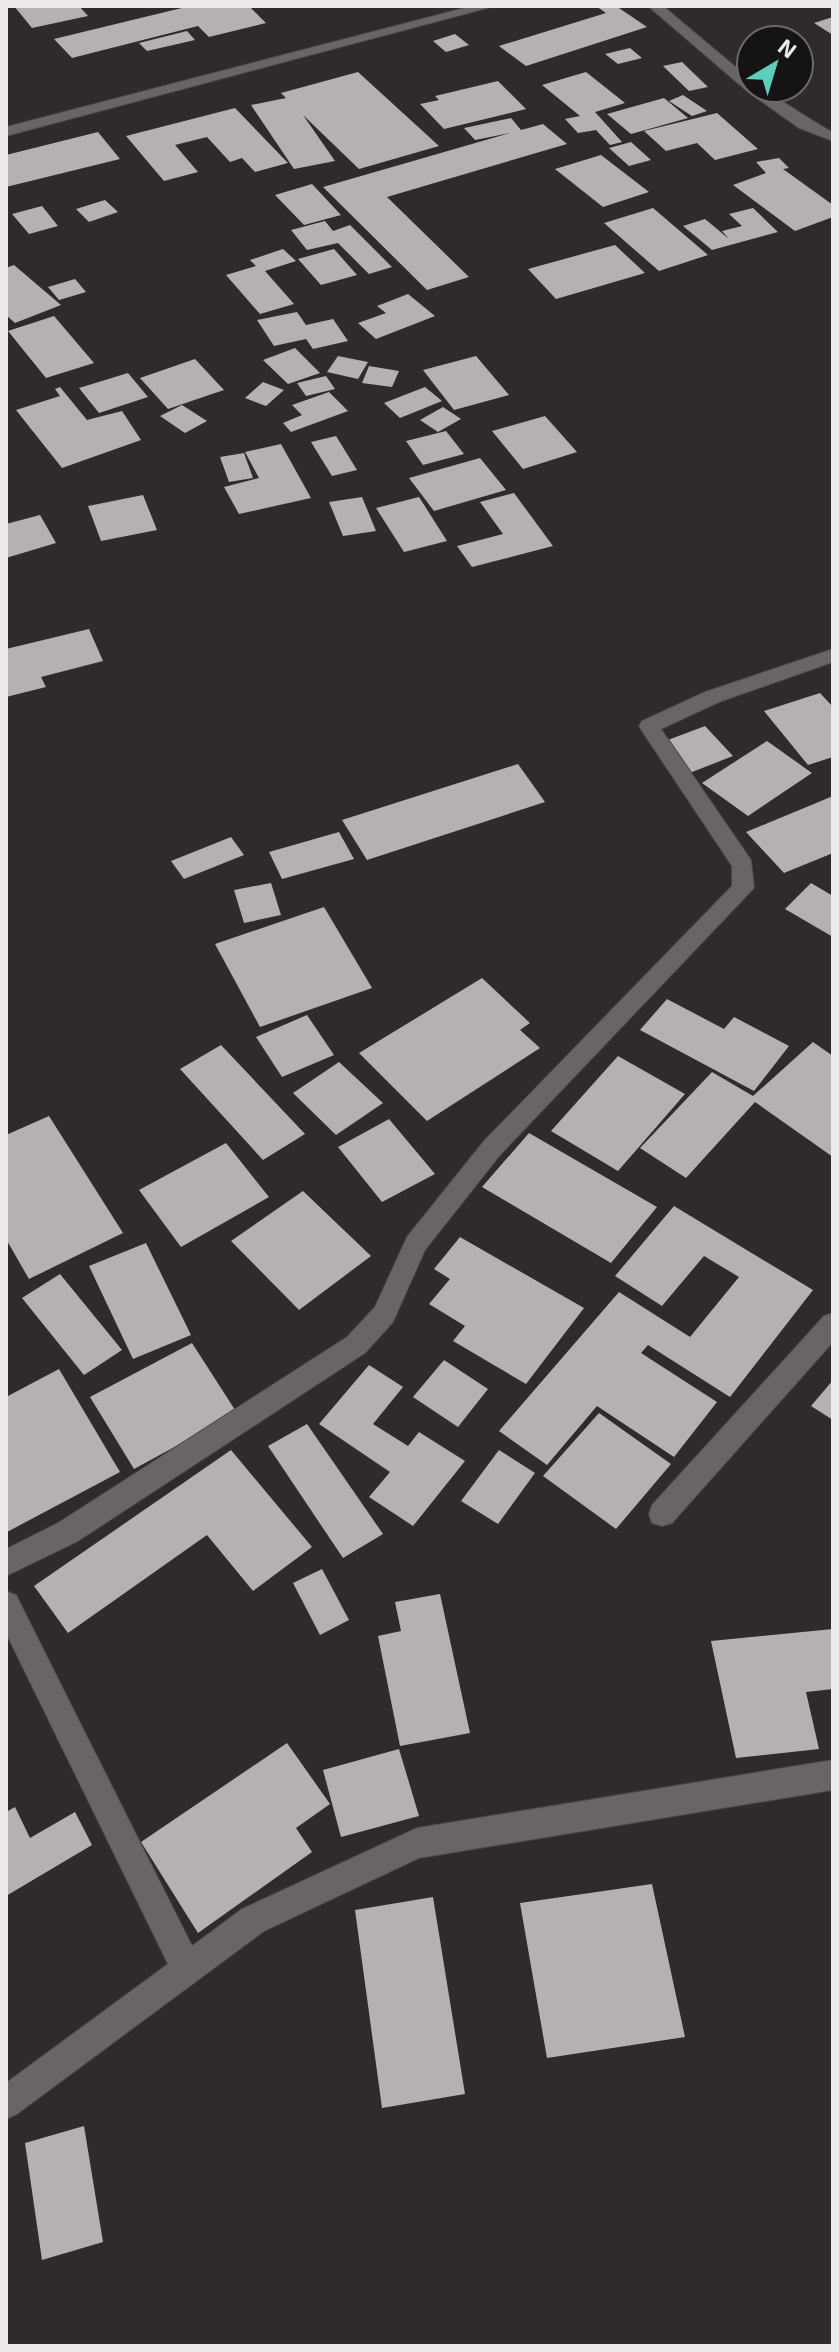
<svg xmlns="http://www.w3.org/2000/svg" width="839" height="2352" font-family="'Exo 2',sans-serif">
	<rect width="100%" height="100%" fill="#2f2a2b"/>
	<g fill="#b7b0b2">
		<polygon points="14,6 79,6 88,16 32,28"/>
		<polygon points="190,6 249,6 266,23 209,37 198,26 72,58 54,39"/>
		<polygon points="596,6 616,6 647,27 526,66 499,46 606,13"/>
		<polygon points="833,17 833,35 814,23"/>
		<polygon points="187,31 195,40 147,51 139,43"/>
		<polygon points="455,34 469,45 446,52 433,41"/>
		<polygon points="630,48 642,58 618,64 605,54"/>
		<polygon points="682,62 708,87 689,91 663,66"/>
		<polygon points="358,72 439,146 359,169 303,115 335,161 294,169 251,105 286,98 281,93"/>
		<polygon points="586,72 625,103 595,112 622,142 610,145 596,130 578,133 565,119 580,116 542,85"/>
		<polygon points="498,81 526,109 444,129 420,104 439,100 435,96"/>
		<polygon points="683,95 707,111 692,116 669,101"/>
		<polygon points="664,98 688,118 631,134 607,114"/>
		<polygon points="235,108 288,163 255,172 242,158 230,162 207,137 175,145 198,172 164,181 126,136"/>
		<polygon points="717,113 758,149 715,160 697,143 666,151 644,131"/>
		<polygon points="511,118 521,130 543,124 567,144 387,197 469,277 427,290 323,187 510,133 475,140 464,128"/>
		<polygon points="98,132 120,159 6,187 6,155"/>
		<polygon points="631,142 651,160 629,166 609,148"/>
		<polygon points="601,155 649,192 603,207 555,169"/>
		<polygon points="779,158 789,168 783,169 833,205 833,217 795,231 733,185 766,173 756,162"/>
		<polygon points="312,184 341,215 304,225 275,195"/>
		<polygon points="105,200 118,212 89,222 76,209"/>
		<polygon points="42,206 58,226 29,234 12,214"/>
		<polygon points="653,208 708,255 659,271 604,223"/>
		<polygon points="753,208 778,232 712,250 683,226 705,219 729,239 722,231 742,226 729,214"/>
		<polygon points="325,221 333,231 350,225 392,267 369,274 338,243 307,250 291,230"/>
		<polygon points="615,245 645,273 556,299 528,269"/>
		<polygon points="283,249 296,261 265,271 294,304 260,314 226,275 256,266 250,260"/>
		<polygon points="334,249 357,275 321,285 298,259"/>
		<polygon points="14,265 61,305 15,323 6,315 6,268"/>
		<polygon points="75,279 86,292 59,300 48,287"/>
		<polygon points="408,294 435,316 376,339 358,323 386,313 377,306"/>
		<polygon points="297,312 306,325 333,319 348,341 313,349 306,339 274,346 257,320"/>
		<polygon points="54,316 94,363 46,378 8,331"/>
		<polygon points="295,348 320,373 288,384 263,360"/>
		<polygon points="338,356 368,362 358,379 327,372"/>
		<polygon points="476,356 509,395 454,410 423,370"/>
		<polygon points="195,359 224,390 168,409 140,378"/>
		<polygon points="369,366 399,371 392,387 362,383"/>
		<polygon points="128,373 148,397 99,413 79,388"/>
		<polygon points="326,376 335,389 306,396 297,383"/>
		<polygon points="263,382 284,390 266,406 245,398"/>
		<polygon points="60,387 87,420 122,411 141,440 62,468 16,410 60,396 55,389"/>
		<polygon points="425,387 442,401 400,418 384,403"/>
		<polygon points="329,392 348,411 291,432 283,423 302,415 292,405"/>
		<polygon points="182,405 207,421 185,433 160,416"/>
		<polygon points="443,407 461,419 438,432 420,420"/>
		<polygon points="545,416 577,452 523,469 492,431"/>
		<polygon points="446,431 464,454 423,465 406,441"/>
		<polygon points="336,436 357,470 332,476 311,442"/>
		<polygon points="281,444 311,498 239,514 224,487 259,478 245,452"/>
		<polygon points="244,453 253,478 229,482 220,457"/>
		<polygon points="480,458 506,490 434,511 409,478"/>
		<polygon points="514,493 553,546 472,567 457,546 503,534 480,502"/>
		<polygon points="143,495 157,530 101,541 88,506"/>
		<polygon points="362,497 376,531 343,536 329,502"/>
		<polygon points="419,497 447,541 404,552 376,508"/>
		<polygon points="40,515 56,543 6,558 6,524"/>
		<polygon points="89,629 103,661 41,677 46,687 6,697 6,649"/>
		<polygon points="820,693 833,707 833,757 808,765 764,711"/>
		<polygon points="705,726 733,756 687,774 660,743"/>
		<polygon points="767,741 812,773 748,816 702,783"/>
		<polygon points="518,764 545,802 367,860 342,820"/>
		<polygon points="833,796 833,853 784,873 746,832"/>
		<polygon points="339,832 354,859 282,879 269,852"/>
		<polygon points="231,837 244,855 184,879 171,861"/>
		<polygon points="271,883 281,915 244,923 234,890"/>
		<polygon points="811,883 833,896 833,937 785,909"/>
		<polygon points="324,907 372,988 260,1027 215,944"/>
		<polygon points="482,978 530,1023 520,1030 540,1048 427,1121 359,1053"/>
		<polygon points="667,999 724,1029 734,1017 789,1046 754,1091 640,1030"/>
		<polygon points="307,1015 334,1055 282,1077 256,1037"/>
		<polygon points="813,1042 833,1056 833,1157 755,1102 686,1178 640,1148 712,1072 753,1096"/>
		<polygon points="221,1045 305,1134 263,1160 180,1069"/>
		<polygon points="618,1056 685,1094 618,1171 551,1131"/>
		<polygon points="339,1062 383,1103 336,1135 293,1093"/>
		<polygon points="49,1116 123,1233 29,1279 6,1239 6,1135"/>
		<polygon points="389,1119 435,1174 382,1202 338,1147"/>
		<polygon points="529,1133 657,1207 611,1263 482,1187"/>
		<polygon points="226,1143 269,1197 181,1247 139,1190"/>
		<polygon points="303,1191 371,1256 299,1310 231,1241"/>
		<polygon points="674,1206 813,1290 730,1397 648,1345 641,1353 717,1402 674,1457 597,1406 547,1465 499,1431 619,1292 690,1337 739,1277 704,1256 662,1306 615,1276"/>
		<polygon points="460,1237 584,1308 526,1384 453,1341 465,1326 429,1304 450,1279 434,1269"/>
		<polygon points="146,1243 191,1335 133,1359 89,1266"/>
		<polygon points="60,1274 122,1350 84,1375 22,1298"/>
		<polygon points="192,1343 237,1413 134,1469 90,1397"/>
		<polygon points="444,1360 488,1389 458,1427 413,1397"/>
		<polygon points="369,1365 403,1387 373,1424 408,1446 419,1432 465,1461 413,1526 369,1497 390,1472 319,1424"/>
		<polygon points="59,1369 120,1472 7,1532 6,1397"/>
		<polygon points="833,1380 833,1420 811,1406"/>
		<polygon points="599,1413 671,1464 616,1529 543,1476"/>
		<polygon points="307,1424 383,1534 343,1558 268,1446"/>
		<polygon points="231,1450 312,1547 253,1591 207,1535 68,1633 34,1586"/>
		<polygon points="499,1450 535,1473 498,1524 461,1501"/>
		<polygon points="322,1569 349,1620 320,1635 293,1583"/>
		<polygon points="440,1594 470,1733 400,1746 378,1636 401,1631 395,1602"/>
		<polygon points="833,1629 833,1689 806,1692 819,1749 736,1758 711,1641"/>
		<polygon points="287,1743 330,1804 296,1828 312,1852 198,1933 141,1842"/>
		<polygon points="399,1749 419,1816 341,1837 323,1770"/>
		<polygon points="15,1807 30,1838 75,1812 92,1845 6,1896 6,1812"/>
		<polygon points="652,1884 685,2037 547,2058 520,1903"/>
		<polygon points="433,1897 465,2094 382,2108 355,1910"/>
		<polygon points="84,2126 103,2242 42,2260 25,2143"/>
	</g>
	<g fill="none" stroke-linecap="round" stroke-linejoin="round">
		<g stroke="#4a4647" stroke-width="2">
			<g id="minor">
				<polygon points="472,6 495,6 6,136 6,127"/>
				<path d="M648 6H663L751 80V88C768 88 811 122 833 132V141L799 128 747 91Z"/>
				<polygon points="833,649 833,662 719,702 661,729 751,860 754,888 500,1155 425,1250 393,1322 365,1353 78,1541 6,1576 6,1549 58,1523 347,1337 375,1307 407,1237 484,1141 732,886 732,866 642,731 639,726 642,721 705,692"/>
				<polygon points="833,1313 833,1342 672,1523 662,1526 652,1523 649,1514 652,1505 824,1316"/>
				<polygon points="6,1591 16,1595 192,1946 242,1909 417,1828 833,1760 833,1790 419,1858 264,1931 17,2114 6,2119 6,2083 168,1964 6,1633"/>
			</g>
		</g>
		<use href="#minor" fill="#6a6465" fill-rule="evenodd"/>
	</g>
	<rect width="839" height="2352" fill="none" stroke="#edeaeb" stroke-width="16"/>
	<g transform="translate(775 64) rotate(38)"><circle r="38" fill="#151313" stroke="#6b6969" stroke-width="2"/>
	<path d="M0-6L14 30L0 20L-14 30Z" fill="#5cceba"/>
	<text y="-12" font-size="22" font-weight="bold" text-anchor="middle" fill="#edeaeb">N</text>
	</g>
</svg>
